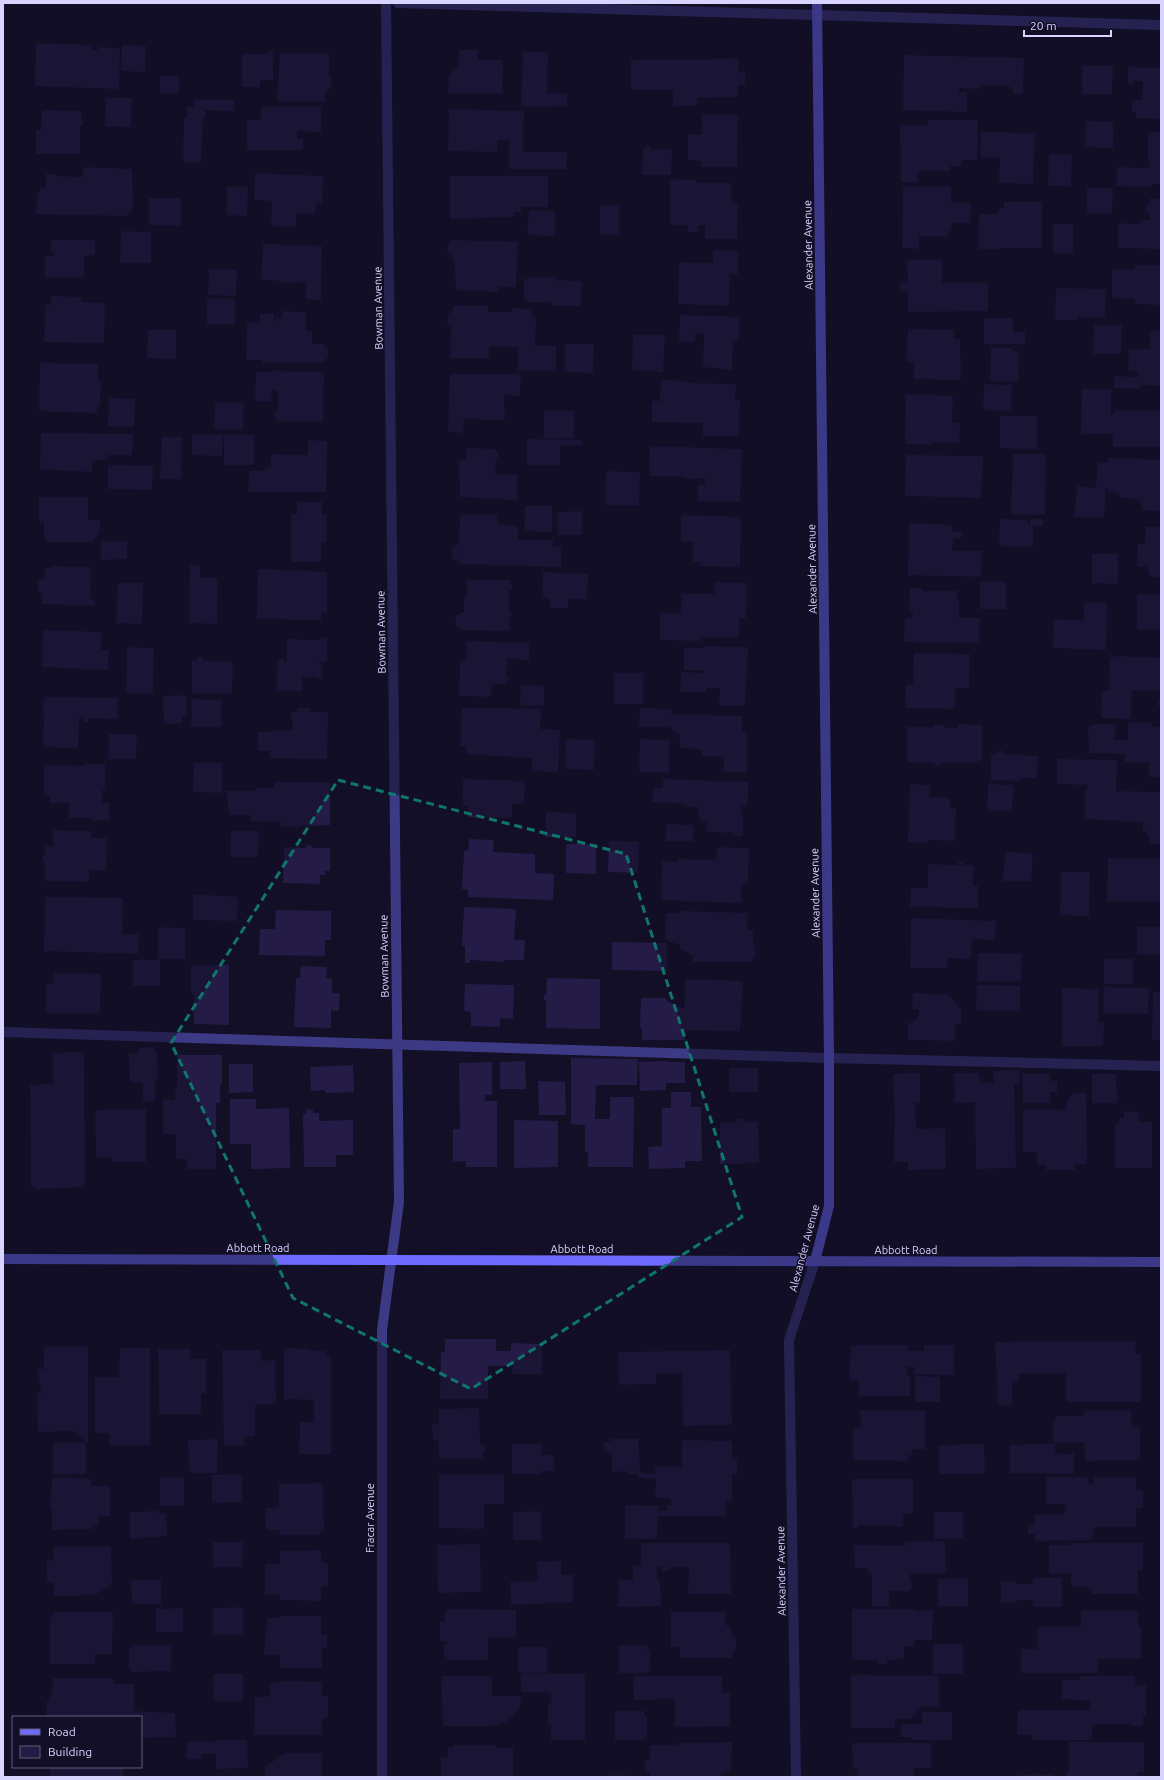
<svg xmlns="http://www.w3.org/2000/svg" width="1164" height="1780" font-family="Ubuntu,sans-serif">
	<rect width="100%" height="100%" fill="#130f26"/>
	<g fill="#241b47">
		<polygon points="36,43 91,45 91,50 98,50 98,47 120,48 119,89 35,86"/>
		<polygon points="122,45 146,46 145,72 121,71"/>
		<polygon points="459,50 478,50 478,60 503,60 502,94 448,93 449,75 458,67"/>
		<polygon points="267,52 273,52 273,80 260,80 260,87 242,87 242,54 267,54"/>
		<polygon points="523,52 548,52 547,93 567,94 567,106 521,107"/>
		<polygon points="280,53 329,53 329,77 331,77 331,88 329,88 329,91 325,91 325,102 277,101"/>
		<polygon points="904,55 1024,58 1023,94 1013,94 1013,88 1010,88 1009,86 980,85 980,89 959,88 959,92 967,92 967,112 903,110"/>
		<polygon points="739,59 738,73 745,72 745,85 738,85 738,97 697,98 697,106 673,106 673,90 631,90 631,60"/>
		<polygon points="1082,66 1113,66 1112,94 1082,94"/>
		<polygon points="1128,67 1161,68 1161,119 1136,118 1136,112 1132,112 1132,100 1142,100 1143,81 1133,81 1133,85 1128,84"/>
		<polygon points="160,76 179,76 179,93 160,94"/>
		<polygon points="106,98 132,98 131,127 105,126"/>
		<polygon points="194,99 234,100 234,111 205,110 205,118 203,118 201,163 183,162 184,118 187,118 187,107 194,107"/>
		<polygon points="261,107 321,107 321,132 297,131 297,138 303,139 303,150 247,150 247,120 261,120"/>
		<polygon points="449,109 524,111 523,152 567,152 566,169 509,169 509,140 497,140 497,152 448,151"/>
		<polygon points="42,110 81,111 83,126 80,126 80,154 36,154 36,130 41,130"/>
		<polygon points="702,114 738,115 737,167 701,167 702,161 688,160 688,134 702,135"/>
		<polygon points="928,120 978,120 977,160 962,160 961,166 950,166 950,171 918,171 918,182 901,182 900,125 928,125"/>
		<polygon points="1086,121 1114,122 1113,148 1085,147"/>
		<polygon points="981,132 1035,133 1033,184 999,183 1000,157 981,157"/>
		<polygon points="1148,132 1161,132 1161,184 1152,184 1152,187 1116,186 1117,167 1150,168 1150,162 1148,162"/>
		<polygon points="646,145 650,145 650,149 672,149 671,175 642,175 643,149 646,149"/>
		<polygon points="1049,154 1072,155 1071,186 1048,186"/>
		<polygon points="83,167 132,169 133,209 126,216 36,214 37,195 40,189 46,188 46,174 57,174 56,176 83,177"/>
		<polygon points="255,173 323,176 322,203 316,203 315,214 296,213 296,227 271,226 272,201 254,200"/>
		<polygon points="450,176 548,176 548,207 521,207 521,212 514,212 513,217 450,219"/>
		<polygon points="670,179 697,180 697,183 731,183 732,204 738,203 737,239 705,239 705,225 698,225 698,232 688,232 688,225 670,225"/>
		<polygon points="903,186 951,187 951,203 971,203 970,223 951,223 951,231 948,230 948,237 919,236 919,249 902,248"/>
		<polygon points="227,187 248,187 247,216 227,215"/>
		<polygon points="1087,188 1113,188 1112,214 1087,213"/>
		<polygon points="149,198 181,198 181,226 149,225"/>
		<polygon points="1150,198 1161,199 1161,249 1118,248 1118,223 1140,224 1141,220 1150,220 1150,213 1146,213 1146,204 1150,204"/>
		<polygon points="1004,202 1042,202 1042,248 998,248 998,249 978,250 979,214 997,214 1000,208 1004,208"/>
		<rect x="600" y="205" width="19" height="30"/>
		<polygon points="529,211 555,211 555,236 527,235"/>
		<rect x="1053" y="224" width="20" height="29"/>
		<polygon points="121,231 151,232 151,263 120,263"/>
		<polygon points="51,240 95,240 95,255 84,256 84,277 45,278 45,256 54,256 53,252 51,252"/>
		<polygon points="452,240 518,242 516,287 499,287 499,292 456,290 454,258 452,258 452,256 447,253 448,245"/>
		<polygon points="263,244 322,246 321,300 306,299 306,282 281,283 281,281 261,280"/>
		<polygon points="713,250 738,251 738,274 730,274 729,306 678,304 679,262 713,263"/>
		<polygon points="942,259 942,283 988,283 988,311 908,312 908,292 900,291 900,283 908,283 907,260"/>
		<polygon points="1135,265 1161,265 1161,305 1135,304 1135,299 1112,298 1112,269 1135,269"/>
		<polygon points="209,269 237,270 236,296 208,295"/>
		<polygon points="528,277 555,277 555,281 566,279 566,281 581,281 581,306 551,306 551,302 528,302 527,300 524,300 524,279 528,279"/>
		<polygon points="1056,288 1106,289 1105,318 1079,317 1078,320 1055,320"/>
		<polygon points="51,296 81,297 81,302 105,303 104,343 44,342 45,305 51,305"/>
		<polygon points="207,299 235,299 235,325 207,324"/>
		<polygon points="453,306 488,306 488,312 512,312 512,308 531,309 532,317 536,317 535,346 556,346 556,371 518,370 518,347 489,346 489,358 450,358 451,328 447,324 448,316 450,311 453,311"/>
		<polygon points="282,311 306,312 306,331 312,331 312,344 323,344 328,350 328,357 323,363 262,363 263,360 246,360 247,323 260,323 260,314 274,314 274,322 276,322 276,318 282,318"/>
		<polygon points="680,315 739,317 739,340 733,340 732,370 703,367 704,334 695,333 695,342 679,341"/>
		<polygon points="984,318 1013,318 1013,333 1025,332 1025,344 984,344"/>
		<polygon points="1094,325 1122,325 1121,354 1093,354"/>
		<polygon points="908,329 954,330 954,339 960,339 961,380 914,379 914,362 906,362"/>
		<polygon points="148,330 176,330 176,359 147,358"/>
		<polygon points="1150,331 1161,331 1161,386 1140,385 1140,389 1114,388 1114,376 1138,377 1139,372 1128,371 1129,349 1150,349"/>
		<polygon points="633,334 665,335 663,372 632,370"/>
		<polygon points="565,344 594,344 593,373 564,372"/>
		<polygon points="991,347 1012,348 1012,351 1019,351 1018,382 990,381"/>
		<polygon points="40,363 98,364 98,381 101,381 100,407 97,406 97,413 39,411"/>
		<polygon points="272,371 324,372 323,422 277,421 277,417 274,417 274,411 278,411 278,390 272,390 271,402 255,401 256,372 272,372"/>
		<polygon points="450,374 521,374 520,396 504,395 505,420 464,419 463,433 448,432"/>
		<polygon points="661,380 688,381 688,383 736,384 735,400 740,400 739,436 703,436 703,423 652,422 652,401 660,401"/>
		<polygon points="984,384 1012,385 1011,411 983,410"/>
		<polygon points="1082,389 1111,389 1111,415 1113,415 1114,411 1161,411 1161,447 1113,447 1113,434 1081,434"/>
		<polygon points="906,394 953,396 952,422 960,423 959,443 933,442 933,445 905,444"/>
		<polygon points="109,398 135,399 134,427 108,426"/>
		<polygon points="215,402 244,403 243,430 214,429"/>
		<rect x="544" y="411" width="30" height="27"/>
		<polygon points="1000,416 1037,416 1037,449 1000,448"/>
		<polygon points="41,433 133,434 132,455 108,455 108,460 92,460 92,472 40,469"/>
		<polygon points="192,434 223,435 222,456 192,455"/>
		<polygon points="224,434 254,435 254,465 224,465"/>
		<polygon points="162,437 182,437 181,479 160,479"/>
		<polygon points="527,439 582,440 582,445 560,445 560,465 527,465"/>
		<polygon points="308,440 327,441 326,492 248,492 249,470 265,471 265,468 271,465 271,454 308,455"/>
		<polygon points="650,446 742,449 740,502 698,501 698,485 705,485 705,478 686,479 686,477 649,476"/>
		<polygon points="466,448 496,449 496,452 498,452 498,458 496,458 495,474 517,475 517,500 460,497 459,460 466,460"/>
		<polygon points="1013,454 1046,454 1045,515 1011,514"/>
		<polygon points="906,455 983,456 981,498 905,496"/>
		<polygon points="1108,458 1161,460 1161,511 1142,510 1142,504 1138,500 1119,497 1119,493 1108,492 1108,488 1106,488 1104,518 1074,517 1077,486 1096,488 1098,462 1108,463"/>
		<polygon points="108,465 153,466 152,490 108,489"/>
		<polygon points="606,471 640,472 639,506 605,505"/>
		<polygon points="39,497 88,497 88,520 100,520 100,532 92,542 46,542 46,537 44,537 44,522 39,521"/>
		<polygon points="297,502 322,502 322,515 327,515 326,543 321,543 321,562 291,562 291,514 297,514"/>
		<polygon points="525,506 552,506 552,532 524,531"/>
		<polygon points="582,511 582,535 558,535 557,512"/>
		<polygon points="460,515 496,515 499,524 505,524 505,526 518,526 518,540 553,540 553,547 561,547 561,567 459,564 459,558 456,561 452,558 452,547 457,543 459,546"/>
		<polygon points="681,515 741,517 740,567 700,566 700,562 693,562 693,541 681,541"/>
		<polygon points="1000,519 1028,520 1027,525 1030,525 1030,519 1043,519 1043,526 1033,526 1033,547 999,546"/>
		<polygon points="909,523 952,525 952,531 962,532 961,539 954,539 952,550 982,551 981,577 908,575"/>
		<polygon points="1146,527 1161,527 1161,577 1150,577 1150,573 1148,573 1148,567 1137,566 1138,544 1145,543"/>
		<polygon points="101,541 127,541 127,559 101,560"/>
		<polygon points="1092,554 1118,554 1118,584 1092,583"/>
		<polygon points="190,565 200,565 200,578 218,578 217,624 189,623"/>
		<polygon points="51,566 91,567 90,599 94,599 94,606 42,604 42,594 38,591 38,581 45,578 45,567 51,568"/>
		<polygon points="258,569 327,572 327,613 321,612 321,620 257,619"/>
		<polygon points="543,572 588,574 587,599 568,599 568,608 550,608 550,598 542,598"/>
		<polygon points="467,580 510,580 509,584 512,584 512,590 509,590 509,612 512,612 511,618 509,618 509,631 461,630 461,628 455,627 456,615 461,615 461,612 464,612 464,597 467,597"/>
		<polygon points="980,581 1006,582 1006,609 980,609"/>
		<polygon points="715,582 747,583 746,618 739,618 739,637 701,637 701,641 660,640 660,613 681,614 682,594 714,594"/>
		<polygon points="118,583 143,583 142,624 116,623"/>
		<polygon points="910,588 922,588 922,591 957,591 957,599 959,600 959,618 980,618 979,643 904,642 905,618 912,618 913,611 909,612"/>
		<polygon points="1137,594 1161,595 1161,630 1137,629"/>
		<polygon points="1084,603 1107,603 1106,650 1053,648 1054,619 1084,621"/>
		<polygon points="43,630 102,632 101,650 109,650 108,670 42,667"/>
		<polygon points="319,638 327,638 327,661 319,662 319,665 322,665 322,679 318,679 318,677 302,677 302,691 276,691 278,659 284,659 284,662 287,662 287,639 319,640"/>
		<polygon points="467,641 529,643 529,660 507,658 506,676 508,676 508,681 506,681 506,684 492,684 491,697 459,696 460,660 466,661"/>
		<polygon points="704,646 748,647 745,706 719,706 720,688 706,688 706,692 680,692 681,672 704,673 704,670 684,670 684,648 704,648"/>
		<polygon points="127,647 154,648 153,693 126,693"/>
		<polygon points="914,653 970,654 969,688 956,688 954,709 905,708 906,685 913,685"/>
		<polygon points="1116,656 1161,658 1161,691 1132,690 1131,719 1101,718 1102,691 1109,691 1110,658"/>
		<polygon points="197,657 203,657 203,661 233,661 232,694 192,693 192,661 197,661"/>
		<polygon points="614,673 644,673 643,704 614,704"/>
		<polygon points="521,685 544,686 544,706 520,705"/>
		<polygon points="186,695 187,716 182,716 182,723 164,724 163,696"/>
		<polygon points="44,697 118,698 117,719 88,718 88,722 83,722 83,719 79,718 78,748 43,747 44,713 42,714"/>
		<polygon points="192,699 221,700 221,727 191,727"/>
		<polygon points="1159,700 1161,700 1161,706 1158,706"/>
		<polygon points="297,708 311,708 310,712 328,712 327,759 270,758 270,751 258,751 258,732 293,730 291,712 297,712"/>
		<polygon points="462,708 541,709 540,729 560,730 558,772 532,771 532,758 466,754 466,746 460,746"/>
		<polygon points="640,708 671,709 671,714 742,716 742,732 747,732 747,773 723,772 724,757 702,756 702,750 679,747 680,735 668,727 639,727"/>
		<polygon points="1128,723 1152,723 1152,727 1161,727 1161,777 1149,777 1149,763 1125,762 1125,754 1089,753 1088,727 1095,724 1116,724 1115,740 1128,740"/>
		<polygon points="934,724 945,725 945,728 958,728 958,724 982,725 982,760 972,763 941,763 941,766 935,766 935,763 907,762 907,727 934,727"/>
		<polygon points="109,734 137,734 136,759 108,759"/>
		<polygon points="566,739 595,740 594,770 565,769"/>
		<polygon points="640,739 669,740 669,773 639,772"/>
		<polygon points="998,750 1003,751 1003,754 1038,756 1037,778 1021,778 1021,781 991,780 991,754 998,754"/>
		<polygon points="1057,759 1117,760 1116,791 1161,792 1161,844 1151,844 1146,831 1143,831 1143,822 1085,819 1085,790 1087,790 1087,785 1057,784"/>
		<polygon points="194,763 222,763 222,793 193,792"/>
		<polygon points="84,764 105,764 105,790 102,790 102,803 109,803 109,820 93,821 93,818 69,818 69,803 50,803 50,796 44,796 44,765 84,766"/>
		<polygon points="463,779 525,781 524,804 512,804 512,818 468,817 468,806 462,807"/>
		<polygon points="663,779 749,782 747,806 741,805 741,814 743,814 743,836 733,836 733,833 706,832 707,821 701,821 698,814 698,807 687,807 687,804 652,802 653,788 663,788"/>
		<polygon points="274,782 330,782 330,825 281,827 281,822 251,821 251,815 229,815 226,791 255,791 255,788 274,788"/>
		<polygon points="910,784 930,785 930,797 950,798 950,808 956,808 955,841 929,840 928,843 908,842"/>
		<polygon points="988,784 1013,785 1012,811 987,811"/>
		<polygon points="546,812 576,813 576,837 545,837"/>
		<polygon points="666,824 693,825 693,841 666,841"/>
		<polygon points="53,830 91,831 91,838 107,838 106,870 89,870 89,882 45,881 45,862 43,862 43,856 45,856 45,846 53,847"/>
		<polygon points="231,831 259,831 258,857 230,857"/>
		<polygon points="469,839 494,840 493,852 535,854 535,873 554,874 553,900 468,897 468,890 462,889 464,851 468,851"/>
		<polygon points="609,841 639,842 638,873 608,872"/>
		<polygon points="566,844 596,844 596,874 566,873"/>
		<polygon points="306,845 312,846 313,848 330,848 330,871 325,871 325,875 320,875 320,884 283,883 284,847 306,848"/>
		<polygon points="717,847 749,848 748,884 741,884 741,903 661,900 662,861 678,862 678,859 716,860"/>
		<polygon points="1005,852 1033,853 1031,882 1003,881"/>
		<polygon points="1108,858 1161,859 1161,902 1107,901"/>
		<polygon points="958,862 963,862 963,865 973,865 973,886 978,886 978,908 910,907 911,888 928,888 928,864 958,865"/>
		<polygon points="1061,872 1090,872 1089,916 1060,915"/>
		<polygon points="193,894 238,897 237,921 193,920"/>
		<polygon points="45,897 123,898 122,934 139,934 138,954 44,951"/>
		<polygon points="464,907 516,909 514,940 525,940 524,960 504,960 504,962 470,960 470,963 465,963 465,946 462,946"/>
		<polygon points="276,910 331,911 331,940 325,940 325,956 259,955 260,929 275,929"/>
		<polygon points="680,911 748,913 747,930 753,930 753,944 755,947 755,957 750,962 693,962 693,956 680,949 680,945 665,940 666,913 680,913"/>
		<polygon points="911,918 996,921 995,940 972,939 971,959 947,958 947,968 910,968"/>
		<polygon points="1137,926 1161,927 1161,955 1137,954"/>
		<polygon points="158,927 185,928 185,959 158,959"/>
		<polygon points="612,942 667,943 667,971 612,970"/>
		<polygon points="978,953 1022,954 1021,981 977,981"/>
		<rect x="1104" y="959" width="29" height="25"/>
		<rect x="133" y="960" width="27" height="26"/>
		<polygon points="191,965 229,965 229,1025 194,1024 194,995 191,994"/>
		<polygon points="301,966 327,967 326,978 332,979 332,993 340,993 339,1011 331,1010 331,1028 294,1027 296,978 300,978"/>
		<polygon points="54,973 101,974 100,1013 46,1013 46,983 53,984"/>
		<polygon points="547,978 600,979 600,1029 546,1028 546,1000 544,1001 544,995 546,995"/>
		<polygon points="685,979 743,981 740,1031 686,1030 685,1040 642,1040 642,1028 640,1028 641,998 666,998 666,1001 684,1008"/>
		<polygon points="465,984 514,985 513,1019 500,1018 500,1027 471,1026 471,1012 464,1011"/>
		<polygon points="977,985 1020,986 1020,1011 976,1010"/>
		<polygon points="1104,987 1149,988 1148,1014 1103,1013"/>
		<polygon points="1062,988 1099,989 1098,1022 1104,1022 1103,1046 1062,1046"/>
		<polygon points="1153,992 1161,992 1161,1040 1152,1040"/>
		<polygon points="913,993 949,995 949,997 952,998 961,1009 961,1024 955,1025 955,1041 908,1040 908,1023 913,1023 913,1021 918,1018 919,1009 912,1009"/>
		<polygon points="155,1047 155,1053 157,1052 158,1082 155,1081 155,1101 143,1102 143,1082 130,1082 129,1053 139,1053 139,1048"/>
		<polygon points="84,1052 85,1187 35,1189 35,1187 31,1187 30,1085 53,1084 53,1053"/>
		<polygon points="177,1055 222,1055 222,1084 220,1084 220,1103 216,1103 216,1169 187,1169 187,1159 176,1159 176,1134 163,1134 163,1099 175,1100 174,1089 177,1089"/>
		<polygon points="571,1058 638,1059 637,1085 596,1085 595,1119 610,1119 610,1097 634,1097 633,1167 588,1167 588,1153 585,1152 585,1125 571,1124"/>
		<polygon points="525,1061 526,1089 500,1089 500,1062"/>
		<polygon points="666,1061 666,1062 685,1062 685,1083 666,1083 666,1090 640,1091 639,1062"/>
		<polygon points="492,1062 492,1095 485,1095 485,1101 497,1101 497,1167 466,1167 466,1161 453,1162 453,1129 460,1129 459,1063"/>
		<polygon points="229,1064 253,1064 253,1092 229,1093"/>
		<polygon points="353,1065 354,1092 325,1093 325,1090 311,1091 310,1067"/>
		<rect x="729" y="1068" width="29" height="24"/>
		<polygon points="1019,1070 1019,1084 1014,1084 1016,1168 976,1169 975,1102 955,1103 954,1073 979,1073 980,1083 994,1083 993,1071"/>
		<polygon points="920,1073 920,1103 915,1103 916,1129 945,1128 946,1169 908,1170 908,1162 894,1162 894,1130 895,1129 893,1074"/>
		<polygon points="1022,1074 1050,1074 1050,1081 1057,1080 1057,1092 1050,1092 1050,1103 1023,1103"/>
		<polygon points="1092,1074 1116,1074 1117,1103 1092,1103"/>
		<polygon points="538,1081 565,1082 566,1115 539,1115"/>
		<polygon points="671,1092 691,1092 691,1107 701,1107 702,1161 685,1161 685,1168 649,1169 648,1147 662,1146 662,1108 671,1108"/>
		<polygon points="1072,1093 1086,1093 1087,1164 1075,1164 1075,1170 1046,1170 1046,1165 1037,1165 1037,1152 1023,1152 1023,1109 1066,1110 1066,1104"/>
		<polygon points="230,1099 256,1099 256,1109 289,1108 290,1168 251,1169 251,1144 230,1144"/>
		<polygon points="146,1109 146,1162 112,1162 112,1157 96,1157 95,1110"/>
		<polygon points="306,1109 313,1110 313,1113 319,1113 319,1121 353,1120 353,1155 336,1155 336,1167 304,1167 303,1114 306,1114"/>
		<polygon points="1124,1111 1139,1112 1138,1122 1152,1122 1152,1168 1115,1168 1115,1123 1119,1123 1119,1118 1124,1118"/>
		<polygon points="739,1119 746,1119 745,1122 758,1122 759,1163 720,1164 720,1123 735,1123"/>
		<polygon points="514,1120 558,1121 558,1167 514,1168"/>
		<polygon points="445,1339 496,1339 496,1351 511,1351 511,1343 542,1344 542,1374 512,1374 513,1366 488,1366 488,1399 440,1399 441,1352 445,1352"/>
		<polygon points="1135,1341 1136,1354 1141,1354 1141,1402 1066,1402 1066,1373 1019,1373 1019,1381 1012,1381 1012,1405 998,1405 995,1342"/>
		<polygon points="858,1345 907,1345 908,1350 924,1351 924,1345 954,1345 954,1375 914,1374 914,1367 907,1367 907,1376 910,1376 910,1396 859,1396 859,1380 851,1380 849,1377 851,1347 859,1346"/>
		<polygon points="44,1347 88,1347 88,1442 85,1442 85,1440 74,1431 38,1432 37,1392 42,1394 37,1368 41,1367 41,1370 44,1369"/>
		<polygon points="120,1348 150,1348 150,1445 109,1445 109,1433 95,1433 95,1377 119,1377"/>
		<polygon points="284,1348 310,1349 310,1351 325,1351 325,1356 331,1356 331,1454 299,1454 300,1422 314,1422 314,1400 284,1399"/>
		<polygon points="158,1349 190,1349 190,1359 206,1359 206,1393 201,1394 201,1414 159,1414"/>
		<polygon points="222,1350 261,1350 261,1361 275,1360 276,1404 255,1405 255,1436 244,1436 245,1445 224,1446"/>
		<polygon points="730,1350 732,1425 683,1426 682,1373 656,1373 656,1384 619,1385 618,1352"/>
		<polygon points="915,1376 940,1377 940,1402 915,1402"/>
		<polygon points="479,1408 480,1444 485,1445 485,1451 483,1451 483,1459 439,1459 438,1440 433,1440 432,1424 439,1424 439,1409"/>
		<polygon points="860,1410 925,1411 925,1449 912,1449 912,1455 908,1455 909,1461 853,1460 853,1428 861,1427"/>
		<polygon points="1131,1410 1132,1427 1140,1427 1140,1460 1085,1461 1084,1442 1053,1443 1053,1424 1057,1416 1084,1416 1084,1411"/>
		<polygon points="218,1439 217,1473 190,1473 190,1469 189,1468 188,1440"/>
		<polygon points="611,1439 638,1439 640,1470 643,1473 655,1474 655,1467 682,1467 682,1440 732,1441 732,1460 737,1460 737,1475 732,1474 732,1501 726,1500 725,1516 658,1516 657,1539 625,1539 625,1505 658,1506 658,1511 667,1511 667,1504 671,1505 671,1498 655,1498 656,1478 639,1478 637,1474 627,1474 627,1471 612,1472 612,1452 604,1452 604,1442 611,1441"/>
		<rect x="53" y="1443" width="33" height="31"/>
		<polygon points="512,1444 541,1444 541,1455 554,1455 554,1471 542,1471 542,1474 512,1474"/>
		<polygon points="984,1444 985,1474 939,1474 939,1445"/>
		<polygon points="1055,1444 1055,1453 1064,1455 1074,1453 1074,1474 1010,1473 1010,1445"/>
		<polygon points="212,1475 242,1475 242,1502 212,1503"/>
		<polygon points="439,1475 504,1475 504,1504 484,1504 484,1529 439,1528"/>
		<polygon points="52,1477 91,1479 91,1486 110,1486 110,1516 99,1516 99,1525 93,1524 92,1529 52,1530 52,1508 50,1508"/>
		<rect x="160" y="1477" width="24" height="29"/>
		<polygon points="1046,1477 1088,1477 1088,1485 1094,1484 1094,1477 1136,1477 1136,1490 1143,1490 1143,1508 1136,1508 1136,1527 1095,1527 1092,1540 1035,1541 1035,1534 1028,1534 1028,1525 1035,1525 1035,1515 1064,1514 1067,1504 1046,1504"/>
		<polygon points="852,1479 913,1479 913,1514 903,1514 903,1526 896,1527 896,1525 858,1525 858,1528 853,1528"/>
		<polygon points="321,1483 320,1485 323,1485 324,1531 320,1531 321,1535 280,1535 279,1530 266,1530 265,1508 279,1507 279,1484"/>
		<polygon points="159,1511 159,1514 166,1513 167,1536 130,1539 130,1512"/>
		<polygon points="541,1511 541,1540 513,1540 513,1512"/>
		<polygon points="934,1512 963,1512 963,1538 934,1539"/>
		<polygon points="945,1541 946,1573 910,1574 910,1582 912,1582 912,1588 910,1588 910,1591 889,1591 889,1606 872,1606 872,1574 869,1575 868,1568 855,1568 854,1545 905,1546 905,1542"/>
		<polygon points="213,1542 243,1542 242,1567 213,1567"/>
		<polygon points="641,1543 730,1543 731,1594 688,1594 689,1567 669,1567 669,1571 662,1571 662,1567 657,1567 657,1580 660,1580 661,1606 618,1607 619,1580 633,1580 633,1565 641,1566"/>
		<polygon points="1070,1543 1143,1543 1143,1570 1138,1570 1138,1594 1092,1594 1092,1590 1088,1590 1089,1587 1071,1586 1071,1573 1049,1574 1049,1545 1070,1545"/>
		<polygon points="480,1544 481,1592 438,1593 437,1545"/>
		<polygon points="111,1546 112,1584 95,1595 54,1596 54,1584 47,1582 47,1560 54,1561 53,1547"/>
		<polygon points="321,1550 321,1562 328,1564 328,1585 321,1587 321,1601 280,1600 280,1595 265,1595 265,1564 280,1564 280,1551"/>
		<polygon points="561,1561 561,1575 573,1575 573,1602 511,1605 510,1582 538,1581 537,1562"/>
		<polygon points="1033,1578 1062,1578 1062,1607 1033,1607 1034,1600 1017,1600 1017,1603 1001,1603 1001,1581 1016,1581 1016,1584 1033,1584"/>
		<rect x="938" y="1579" width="30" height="27"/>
		<polygon points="131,1580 161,1580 161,1604 132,1604"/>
		<polygon points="243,1607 243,1635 213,1635 213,1608"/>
		<polygon points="183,1608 183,1632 156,1632 156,1609"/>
		<polygon points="447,1609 516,1610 516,1637 488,1637 488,1660 447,1660 447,1656 444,1657 444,1644 447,1644 447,1641 440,1641 440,1622 444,1622"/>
		<polygon points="852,1609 914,1609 914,1611 933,1611 932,1640 914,1640 914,1646 904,1646 904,1659 887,1660 887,1664 877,1664 877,1660 852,1660"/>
		<polygon points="1081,1611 1138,1611 1138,1626 1141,1626 1141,1659 1098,1659 1098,1673 1021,1673 1021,1649 1037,1649 1038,1627 1081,1627"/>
		<polygon points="53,1612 113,1612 112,1654 95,1654 95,1664 50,1664 50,1616 53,1617"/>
		<polygon points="671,1612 725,1612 725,1624 731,1628 732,1635 736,1639 736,1649 734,1652 732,1653 732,1658 680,1658 680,1647 671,1647"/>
		<polygon points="280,1616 321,1616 321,1635 327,1634 327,1648 322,1648 322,1668 280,1668 280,1655 264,1655 267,1618 280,1618"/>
		<rect x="933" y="1644" width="30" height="30"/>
		<polygon points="132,1645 171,1645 171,1671 132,1672 131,1669 129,1669 129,1649 132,1648"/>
		<polygon points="619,1645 647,1645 647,1650 650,1650 650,1671 647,1671 647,1673 619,1673"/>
		<rect x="518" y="1647" width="29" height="26"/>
		<polygon points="213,1674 243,1674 243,1701 214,1701"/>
		<polygon points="521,1674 585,1674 585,1740 551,1740 551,1725 548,1726 548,1703 551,1703 551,1693 521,1692"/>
		<polygon points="851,1675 939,1676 939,1707 922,1707 910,1719 895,1719 895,1728 851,1728"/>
		<polygon points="441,1676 492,1676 492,1696 522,1696 519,1709 509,1720 501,1724 492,1726 443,1726"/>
		<polygon points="633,1676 722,1676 722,1693 730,1693 730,1726 675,1727 675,1699 634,1700"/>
		<polygon points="1080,1676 1135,1676 1135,1685 1146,1685 1146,1716 1143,1716 1143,1726 1132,1726 1132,1724 1092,1724 1092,1740 1032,1740 1032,1735 1017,1735 1018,1710 1090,1710 1090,1701 1062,1699 1062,1680 1080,1680"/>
		<polygon points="53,1678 113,1678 114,1684 134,1684 134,1711 175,1713 176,1737 141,1738 141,1717 47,1717 46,1704 52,1692"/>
		<polygon points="280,1681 322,1682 322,1696 328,1696 328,1718 322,1719 322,1735 254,1735 255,1697 270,1696 270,1683 280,1683"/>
		<polygon points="615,1711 644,1711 644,1716 647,1716 647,1737 644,1737 645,1740 615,1740"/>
		<polygon points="922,1712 952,1712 952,1740 911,1740 911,1737 901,1737 901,1724 922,1724"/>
		<polygon points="217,1740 247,1740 248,1768 216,1769 216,1754 201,1754 201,1759 187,1759 187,1741 217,1742"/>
		<polygon points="732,1742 731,1772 721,1773 721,1777 650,1777 650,1772 645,1772 645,1760 650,1759 650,1745 677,1745 677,1743"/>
		<polygon points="1069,1742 1144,1742 1144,1772 1137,1772 1137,1777 1067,1777 1067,1771 1069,1771"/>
		<polygon points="852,1743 931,1743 931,1768 914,1768 914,1777 858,1777 858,1769 853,1769"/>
		<polygon points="453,1745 496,1745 496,1748 513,1748 513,1776 441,1777 441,1757 448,1757 448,1747 453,1748"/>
		<polygon points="285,1753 322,1753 322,1777 265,1777 265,1767"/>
		<rect x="50" y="1767" width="73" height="10"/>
		<polygon points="1037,1773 1042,1775 1053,1774 1054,1777 1020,1777 1020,1775 1034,1775"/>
		<polygon points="610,1775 645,1776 645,1777 610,1777"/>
	</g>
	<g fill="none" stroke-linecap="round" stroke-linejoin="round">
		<polyline stroke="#3d3a85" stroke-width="10" points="3,1032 829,1058 1161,1066"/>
		<g stroke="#3d3a85" stroke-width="10">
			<polyline points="398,3 1161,25"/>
			<polyline points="382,1777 382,1330 399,1202 386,3"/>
			<polyline points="796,1777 789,1340 815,1261"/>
		</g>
		<g stroke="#6f6bff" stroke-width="10">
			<polyline points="3,1259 1161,1262"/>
			<polyline points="815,1261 829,1206 829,1058 817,3"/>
		</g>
	</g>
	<path d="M0 0H1164V1780H0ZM338 780 626 854 742 1217 471 1389 293 1298 171 1043Z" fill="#130f26" fill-opacity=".55" fill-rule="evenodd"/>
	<path fill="none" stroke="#0f766e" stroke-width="3" stroke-dasharray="8 5" stroke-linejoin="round" d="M338 780 626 854 742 1217 471 1389 293 1298 171 1043Z"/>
	<g text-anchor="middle" stroke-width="3" stroke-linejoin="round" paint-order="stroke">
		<g font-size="11" fill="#d9d4ff" stroke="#130f26">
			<text transform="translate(808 245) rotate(-91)" y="4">Alexander Avenue</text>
			<text transform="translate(378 308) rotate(-91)" y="4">Bowman Avenue</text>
			<text transform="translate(812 569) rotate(-91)" y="4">Alexander Avenue</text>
			<text transform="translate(381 632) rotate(-91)" y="4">Bowman Avenue</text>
			<text transform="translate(815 893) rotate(-91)" y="4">Alexander Avenue</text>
			<text transform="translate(384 956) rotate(-91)" y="4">Bowman Avenue</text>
			<text x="258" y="1252">Abbott Road</text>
			<text transform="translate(804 1248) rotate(-75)" y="4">Alexander Avenue</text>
			<text x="582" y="1253">Abbott Road</text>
			<text x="906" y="1254">Abbott Road</text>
			<text transform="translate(370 1518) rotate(-90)" y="4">Fracar Avenue</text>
			<text transform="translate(781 1571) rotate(-91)" y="4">Alexander Avenue</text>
		</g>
	</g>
	<rect width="1164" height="1780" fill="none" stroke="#d9d4ff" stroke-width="8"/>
	<rect x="12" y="1716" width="130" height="52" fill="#130f26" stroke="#625e7d"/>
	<rect x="20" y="1729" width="20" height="6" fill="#6f6bff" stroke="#625e7d"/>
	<text x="48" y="1736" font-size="12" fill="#d9d4ff">Road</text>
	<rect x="20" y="1746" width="20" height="12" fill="#241b47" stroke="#625e7d"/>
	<text x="48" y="1756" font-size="12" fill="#d9d4ff">Building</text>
	<path d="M1024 30v6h87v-6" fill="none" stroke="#d9d4ff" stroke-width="2"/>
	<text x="1030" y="30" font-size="12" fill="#d9d4ff" stroke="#130f26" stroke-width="3" paint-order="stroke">20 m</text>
</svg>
